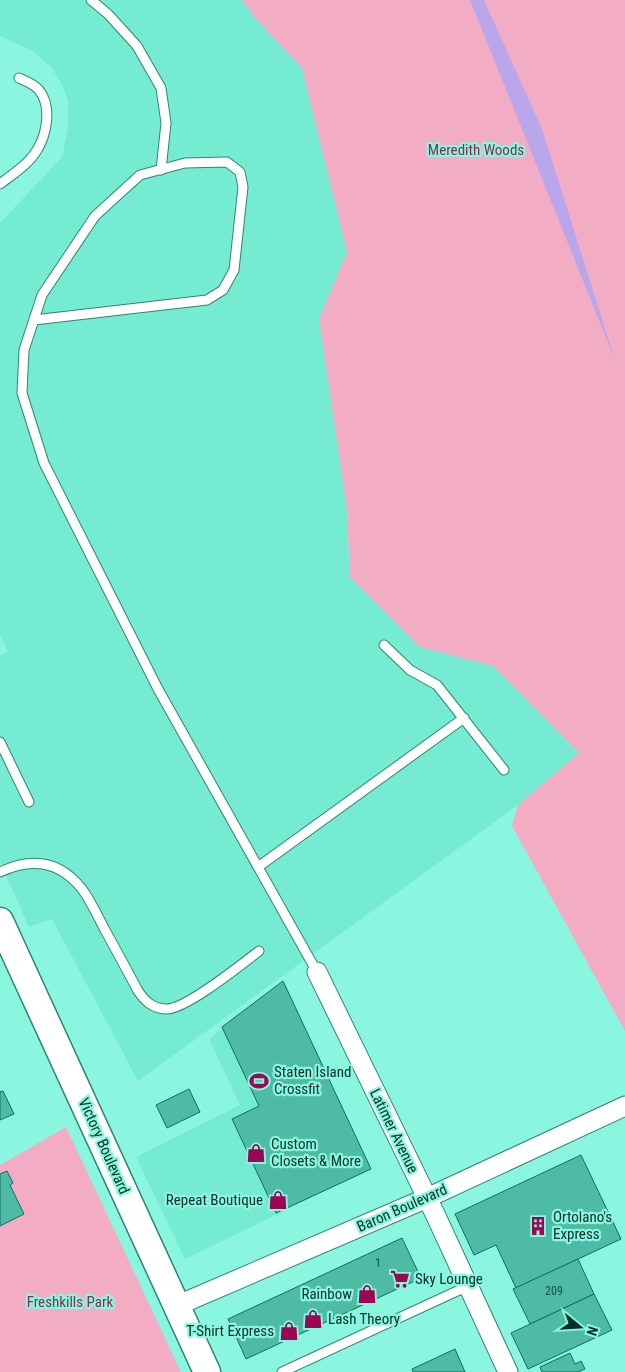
<svg xmlns="http://www.w3.org/2000/svg" width="625" height="1372" font-family="'Roboto Condensed',sans-serif">
	<rect width="100%" height="100%" fill="#8bf6df"/>
	<g fill="#75ecd2">
		<polygon points="0,0 242,0 255,18 322,89 352,239 347,510 350,577 420,647 493,666 579,754 518,805 138,1081 52,919 29,927 0,862 0,656 8,652 0,634 0,223 62,157 68,128 68,101 62,84 50,66 31,50 0,36"/>
		<polygon points="283,981 371,1169 185,1259 136,1157 240,1105 209,1039"/>
	</g>
	<g fill="#f2acc3">
		<polygon points="242,0 625,0 625,1031 512,826 518,805 579,753 493,666 420,647 350,577 347,510 319,319 347,252 302,68 255,18"/>
		<polygon points="66,1127 181,1372 0,1372 0,1165"/>
	</g>
	<polygon fill="#baa6ea" points="470,0 484,0 542,129 615,360"/>
	<g fill="#4dbba5" stroke="#106e5e">
		<polygon points="283,981 371,1169 276,1213 232,1119 259,1106 222,1027"/>
		<polygon points="189,1089 200,1112 167,1128 156,1105"/>
		<polygon points="3,1091 14,1114 0,1120 0,1092"/>
		<polygon points="581,1155 621,1239 516,1288 496,1245 474,1255 455,1214"/>
		<polygon points="7,1171 13,1183 10,1185 24,1214 0,1226 0,1174"/>
		<polygon points="402,1238 421,1278 246,1359 228,1319"/>
		<polygon points="578,1259 594,1294 530,1324 513,1289"/>
		<polygon points="594,1294 612,1330 528,1369 511,1333"/>
		<polygon points="455,1349 465,1372 413,1372 412,1369"/>
		<polygon points="570,1353 575,1364 581,1361 585,1369 578,1372 542,1372 540,1367"/>
	</g>
	<g fill="none" stroke-linecap="round" stroke-linejoin="round">
		<g stroke="#2f8473" stroke-width="11">
			<g id="lane">
				<polyline points="91,0 108,14 137,46 161,88 166,123 161,170"/>
				<path d="M0 184C13 174 29 164 37 150 47 134 52 106 39 90 34 84 26 81 19 78"/>
				<polyline points="34,320 207,300 223,290 234,270 243,187 240,172 227,162 185,163 140,175 95,216 42,295 24,350 22,393 44,463 158,689 317,972"/>
				<polyline points="384,645 410,670 437,685 504,770"/>
				<polyline points="0,742 29,802"/>
				<polyline points="258,867 464,718"/>
				<path d="M0 872C32 857 60 861 82 889 91 901 98 917 105 930 116 950 127 970 138 991 145 1001 152 1008 165 1009 184 1011 242 964 259 951"/>
				<polyline points="282,1372 468,1286"/>
			</g>
		</g>
		<g stroke="#2f8473" stroke-width="21">
			<g id="street">
				<polyline points="317,972 435,1214 508,1372"/>
				<polyline points="176,1306 427,1198 625,1106"/>
			</g>
		</g>
		<g stroke="#2f8473" stroke-width="29">
			<polyline id="secondary" points="0,921 207,1372"/>
		</g>
		<use href="#lane" stroke="#fff" stroke-width="9"/>
		<use href="#street" stroke="#fff" stroke-width="19"/>
		<use href="#secondary" stroke="#fff" stroke-width="26"/>
	</g>
	<defs>
		<g id="stadium-bare" transform="scale(1.5)"><path d="M0-5a6.5 5 0 1 0 0 10a6.5 5 0 1 0 0-10ZM-3.5-1.8h7v3.6h-7Z" fill="#9b0655" stroke="#8bf6df" stroke-width="2.5" paint-order="stroke"/></g>
		<g id="shop-bare" transform="scale(1.5)"><path d="M-5-2.5h2.3a2.7 3.5 0 0 1 5.4 0H5L5.5 6h-11ZM-1.5-2.5h3a1.5 2.3 0 0 0-3 0Z" fill="#9b0655" stroke="#8bf6df" stroke-width="2.5" paint-order="stroke"/></g>
		<g id="building-bare" transform="scale(1.5)"><path d="M-4-6H4V6H1V3H-1V6H-4ZM-2.5-4.3h1.7v1.8h-1.7ZM.8-4.3h1.7v1.8H.8ZM-2.5-1h1.7V.8h-1.7ZM.8-1h1.7V.8H.8Z" fill="#9b0655" stroke="#8bf6df" stroke-width="2.5" paint-order="stroke"/></g>
		<g id="supermarket-bare" transform="scale(1.5)"><path d="M-6-5.5h2.5l.6 2H6L4.5 2H-2.5L-4.4-4H-6ZM-1.5 3.2a1.3 1.3 0 1 0 .1 0ZM3 3.2a1.3 1.3 0 1 0 .1 0Z" fill="#9b0655" stroke="#8bf6df" stroke-width="2.5" paint-order="stroke"/></g>
	</defs>
	<g fill-rule="evenodd">
		<use href="#stadium-bare" x="259" y="1081"/>
		<use href="#shop-bare" x="256" y="1153"/>
		<use href="#shop-bare" x="278" y="1200"/>
		<use href="#building-bare" x="538" y="1226"/>
		<use href="#supermarket-bare" x="400" y="1279"/>
		<use href="#shop-bare" x="367" y="1294"/>
		<use href="#shop-bare" x="313" y="1319"/>
		<use href="#shop-bare" x="289" y="1331"/>
	</g>
	<g text-anchor="middle" stroke-width="4.5" stroke-linejoin="round" paint-order="stroke">
		<g font-size="12" fill="#135346">
			<text x="378" y="1267">1</text>
			<text x="554" y="1295">209</text>
		</g>
		<g font-size="15" fill="#882d53" stroke="#8bf6df">
			<text x="476" y="155">Meredith Woods</text>
			<text x="70" y="1307">Freshkills Park</text>
		</g>
		<g font-size="15" fill="#003027" stroke="#8bf6df" text-anchor="start">
			<text x="274" y="1077">Staten Island<tspan x="274" dy="17">Crossfit</tspan></text>
			<text x="271" y="1149">Custom<tspan x="271" dy="17">Closets &amp; More</tspan></text>
			<text x="263" y="1205" text-anchor="end">Repeat Boutique</text>
			<text x="553" y="1222">Ortolano's<tspan x="553" dy="17">Express</tspan></text>
			<text x="415" y="1284">Sky Lounge</text>
			<text x="352" y="1299" text-anchor="end">Rainbow</text>
			<text x="328" y="1324">Lash Theory</text>
			<text x="274" y="1336" text-anchor="end">T-Shirt Express</text>
		</g>
		<g font-size="15" fill="#003027" stroke="#8bf6df">
			<text transform="translate(394 1131) rotate(64)" y="5">Latimer Avenue</text>
			<text transform="translate(104 1146) rotate(66)" y="5">Victory Boulevard</text>
			<text transform="translate(402 1208) rotate(-24)" y="5">Baron Boulevard</text>
		</g>
	</g>
	<g transform="translate(580 1327) rotate(108)" stroke="#8bf6df" stroke-width="4" paint-order="stroke">
	<path d="M0-4L9 19L0 12L-9 19Z" fill="#003027"/>
	<text y="-8" font-size="14" font-weight="bold" text-anchor="middle" fill="#003027">N</text>
	</g>
</svg>
